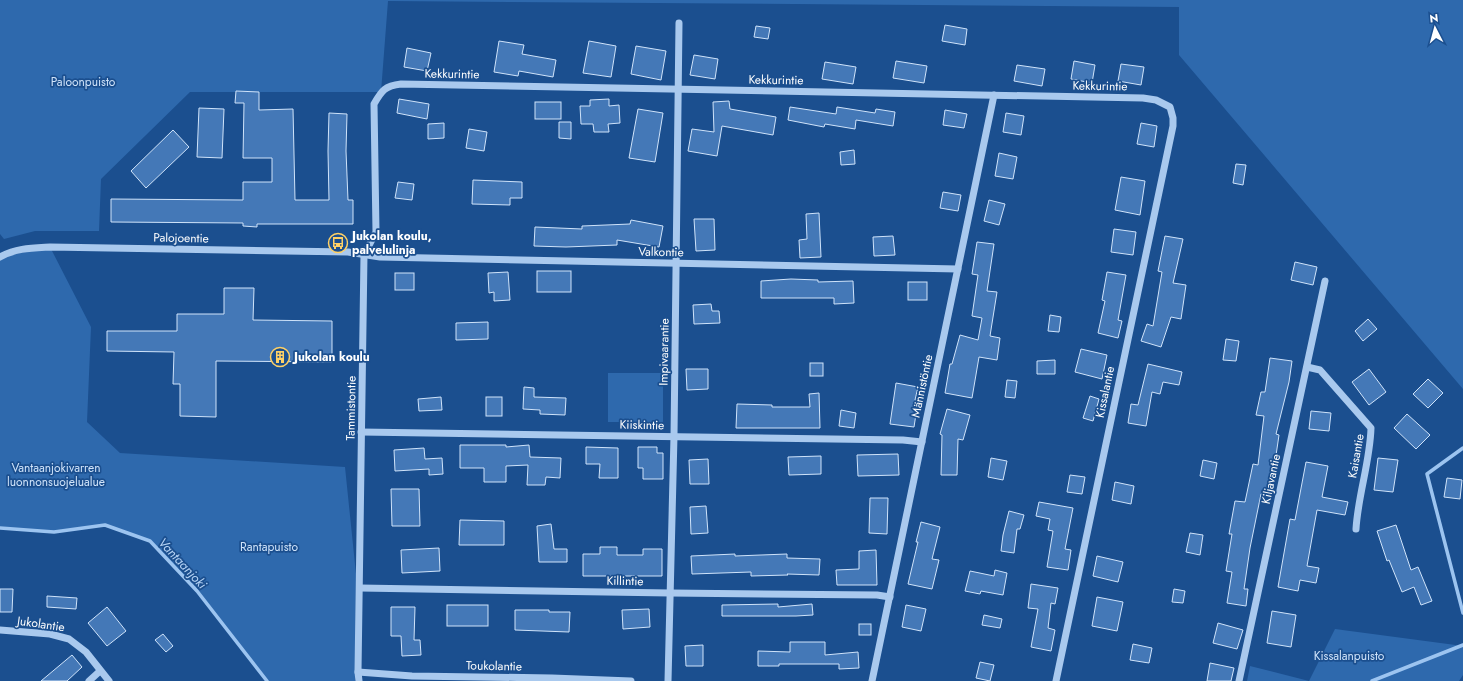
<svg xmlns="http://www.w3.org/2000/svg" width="1463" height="681" font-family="Jost,sans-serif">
	<rect width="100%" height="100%" fill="#1b4f8f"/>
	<g fill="#2e69ad">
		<polygon points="0,0 1463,0 1463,389 1179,55 1179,7 388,1 381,92 190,92 101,179 99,231 35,231 4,239 0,234"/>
		<polygon points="50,247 91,327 87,422 120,453 345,467 356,574 355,681 267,681 197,591 150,541 105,525 54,532 0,528 0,257"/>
		<rect x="608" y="373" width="55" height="49"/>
		<polygon points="1335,629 1463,646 1463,675 1459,681 1247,681 1250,666 1309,681"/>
	</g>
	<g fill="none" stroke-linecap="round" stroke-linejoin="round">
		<g stroke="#9cc4f0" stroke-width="3.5">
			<polyline points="1463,448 1427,474 1463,613"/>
			<polyline points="0,528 54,532 105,525 150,541 197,591 267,681"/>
			<polyline points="1372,681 1463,645"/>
		</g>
	</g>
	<g fill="#4478b7" stroke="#cfe3fa">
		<polygon points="945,25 967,29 965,45 942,41"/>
		<polygon points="756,26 770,28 768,39 754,37"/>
		<polygon points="499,41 524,45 522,54 556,60 553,77 519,71 518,76 494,72"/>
		<polygon points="589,41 616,46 611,77 583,73"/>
		<polygon points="636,46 666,51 661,80 631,74"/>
		<polygon points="407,48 431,53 427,71 404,67"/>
		<polygon points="694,55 718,59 715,79 690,75"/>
		<polygon points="896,61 927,66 924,83 893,78"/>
		<polygon points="1074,61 1095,65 1092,83 1071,79"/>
		<polygon points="825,62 856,67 853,84 822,79"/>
		<polygon points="1121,64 1144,67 1141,85 1118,81"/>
		<polygon points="1017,65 1045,69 1042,86 1014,81"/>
		<polygon points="236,91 259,92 259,110 293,109 295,200 329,200 328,151 329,113 347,114 346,151 348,200 353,200 353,224 257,224 257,227 243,226 243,223 111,222 111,199 243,200 243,182 272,182 272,158 243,158 244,103 235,103"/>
		<polygon points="399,99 429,104 427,119 397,113"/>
		<polygon points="609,99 609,106 619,105 620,123 608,124 609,132 594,132 593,124 581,124 580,106 590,106 590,100"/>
		<polygon points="729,101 730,109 776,117 773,135 722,126 717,156 688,151 692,129 714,132 713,102"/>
		<rect x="535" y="102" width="26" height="17"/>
		<polygon points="790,107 836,114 837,107 875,113 876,109 895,112 893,126 856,120 855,129 825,124 824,127 788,120"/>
		<polygon points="199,108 224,109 222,158 197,157"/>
		<polygon points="638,109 663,113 655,162 629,158"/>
		<polygon points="945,110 967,114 964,128 943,125"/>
		<polygon points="1006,113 1024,116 1021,135 1003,132"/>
		<polygon points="559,122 571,122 571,139 559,138"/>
		<polygon points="444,123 444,138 428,139 428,124"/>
		<polygon points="1141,123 1157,126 1154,147 1137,144"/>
		<polygon points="469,129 487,132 484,151 466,148"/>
		<polygon points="173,130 189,147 146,188 131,171"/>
		<polygon points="854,150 855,164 841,165 840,152"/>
		<polygon points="999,153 1017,157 1013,179 995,176"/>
		<polygon points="1236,164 1246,165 1243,185 1233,183"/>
		<polygon points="1121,177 1145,181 1140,215 1115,210"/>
		<polygon points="473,180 522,182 522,198 510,198 510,205 472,204"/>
		<polygon points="398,182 414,184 412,200 395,198"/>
		<polygon points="943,192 961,195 958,211 940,208"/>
		<polygon points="989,200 1005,204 999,225 984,221"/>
		<polygon points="819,213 821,257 800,258 799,240 807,239 806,214"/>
		<polygon points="694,219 714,219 715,250 696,251"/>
		<polygon points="631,220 663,226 659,247 617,240 617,245 566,247 534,246 535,227 582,229 582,226 630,224"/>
		<polygon points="1114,229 1136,232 1133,255 1111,252"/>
		<polygon points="893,236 895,255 874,256 873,237"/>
		<polygon points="1165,236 1183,239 1173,283 1186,285 1181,319 1171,317 1161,347 1141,341 1147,324 1153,326 1162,272 1158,271"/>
		<polygon points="977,242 994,244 987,291 997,292 990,336 1000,338 997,360 979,357 972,398 945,393 950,364 952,364 960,335 978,340 982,318 972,316 978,275 972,274"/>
		<polygon points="1295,262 1317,267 1313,285 1291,280"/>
		<rect x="537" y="271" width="34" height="21"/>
		<polygon points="508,272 510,300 494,301 494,292 489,293 488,273"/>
		<polygon points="1107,272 1126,275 1118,320 1122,321 1118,338 1098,333 1105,301 1102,300"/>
		<rect x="395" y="273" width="19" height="17"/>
		<polygon points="791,279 818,280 818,282 853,281 854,303 834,304 834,298 761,298 761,281"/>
		<rect x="908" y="282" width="19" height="18"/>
		<polygon points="224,288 254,288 253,320 332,321 332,362 216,361 216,417 180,416 180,384 173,384 174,352 107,351 107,331 177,331 177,314 224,314"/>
		<polygon points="711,304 712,311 719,311 720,323 694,324 693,305"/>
		<polygon points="1050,315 1061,317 1059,332 1048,331"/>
		<polygon points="1368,319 1377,329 1363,341 1355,331"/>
		<polygon points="488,322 488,339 456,340 456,323"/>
		<polygon points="1226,339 1239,341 1236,361 1223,360"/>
		<polygon points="1081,349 1107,355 1102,379 1075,372"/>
		<polygon points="1270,358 1292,361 1289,382 1276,434 1279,435 1274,469 1277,469 1271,496 1261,494 1250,548 1244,589 1248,589 1246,606 1227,603 1232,572 1226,571 1232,534 1229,534 1235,501 1245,502 1253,464 1258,465 1264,416 1256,415 1261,392 1265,392"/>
		<polygon points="1055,360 1055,374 1037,374 1037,361"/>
		<rect x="810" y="363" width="13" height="13"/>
		<polygon points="1148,364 1182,372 1179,385 1163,382 1160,394 1152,392 1146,426 1128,423 1131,404 1138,405"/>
		<polygon points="686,369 708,369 708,389 687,390"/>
		<polygon points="1369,369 1386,392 1369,405 1352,382"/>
		<polygon points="1428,379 1443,393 1428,408 1413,394"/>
		<polygon points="1007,380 1017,381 1015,398 1005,397"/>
		<polygon points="896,383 918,387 915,400 918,401 914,427 890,424"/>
		<polygon points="524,387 534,388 534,397 566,398 565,415 540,414 540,410 523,409"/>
		<polygon points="819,393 820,428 736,428 737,404 772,405 772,407 810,407 809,394"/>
		<polygon points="1090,396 1099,399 1093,421 1083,418"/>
		<polygon points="441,397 442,410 419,411 418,399"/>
		<rect x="486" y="397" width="16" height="19"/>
		<polygon points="947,409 970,415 963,440 958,439 957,475 941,475 942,435 940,434"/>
		<polygon points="841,410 856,413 854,428 839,426"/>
		<polygon points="1311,411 1331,413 1329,431 1309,429"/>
		<polygon points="1407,414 1430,435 1416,449 1394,428"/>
		<polygon points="460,445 506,445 506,447 529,445 530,457 561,458 560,478 546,477 545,485 527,485 528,465 506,466 506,482 484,482 484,468 460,468"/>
		<polygon points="586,447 618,448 618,478 599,478 600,464 586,464"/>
		<polygon points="638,447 657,447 657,453 663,453 663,479 643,479 643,468 638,468"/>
		<polygon points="424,448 425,459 442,458 443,474 429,475 429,469 395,471 394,450"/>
		<polygon points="898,454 899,475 858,476 857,455"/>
		<polygon points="821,456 821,474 789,475 788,457"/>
		<polygon points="991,458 1007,461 1003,480 988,477"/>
		<polygon points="1378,458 1398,460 1393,492 1374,490"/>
		<polygon points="708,459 709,484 690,484 689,460"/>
		<polygon points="1203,460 1217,463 1214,479 1200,476"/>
		<polygon points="1306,462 1328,466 1322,497 1348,502 1345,515 1317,510 1307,566 1319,568 1316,583 1300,580 1298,591 1278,587 1290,519 1295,520"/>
		<polygon points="1070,475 1085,477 1082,494 1067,492"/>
		<polygon points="1447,478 1462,480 1460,499 1444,497"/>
		<polygon points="1115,482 1134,486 1131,504 1112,500"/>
		<polygon points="391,489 419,489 420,526 392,526"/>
		<polygon points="870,498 888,498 887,534 869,533"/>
		<polygon points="1039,502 1073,508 1065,549 1071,550 1068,570 1047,567 1053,531 1048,530 1050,519 1036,516"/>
		<polygon points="706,506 708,533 691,534 690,507"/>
		<polygon points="1009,511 1024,515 1020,529 1017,529 1014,553 1001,551 1003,535"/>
		<polygon points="460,520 504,521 504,545 459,545"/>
		<polygon points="921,522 940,527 932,559 939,560 932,589 908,584 918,542 916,542"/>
		<polygon points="551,524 554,549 567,549 567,562 539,562 537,526"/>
		<polygon points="1396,525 1411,570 1418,567 1432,601 1421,605 1414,587 1402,592 1389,560 1387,561 1377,531"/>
		<polygon points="1190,533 1203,535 1200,555 1186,552"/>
		<polygon points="600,547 617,547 617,555 643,555 643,549 662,549 662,576 583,576 583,554 600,554"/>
		<polygon points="439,548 440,571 402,573 401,550"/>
		<polygon points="876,550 877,585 837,585 836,570 859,569 859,551"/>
		<polygon points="735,554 735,556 787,554 787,558 820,559 819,575 787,574 788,575 751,576 751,572 692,574 691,556"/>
		<polygon points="1097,556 1123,562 1118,582 1093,576"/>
		<polygon points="995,570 1007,573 1003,595 981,591 980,594 965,591 970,571 994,576"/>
		<polygon points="1031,584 1058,588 1055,604 1051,603 1048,628 1055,630 1051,651 1031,647 1038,609 1028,608"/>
		<polygon points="0,589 13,589 12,612 0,612"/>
		<polygon points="1174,589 1185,591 1183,603 1172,602"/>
		<polygon points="47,596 77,598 76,609 47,607"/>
		<polygon points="1097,597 1123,602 1117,631 1092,626"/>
		<polygon points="778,604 778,607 812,604 813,615 796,616 722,616 722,605"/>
		<rect x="447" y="605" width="41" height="21"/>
		<polygon points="906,605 926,609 921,631 902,627"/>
		<polygon points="107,607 126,631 107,646 88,623"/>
		<polygon points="391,607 415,607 414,640 420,640 421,655 402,656 401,636 391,636"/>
		<polygon points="649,609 650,627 623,629 622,610"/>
		<polygon points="515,610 549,610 549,612 570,612 569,632 515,630"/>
		<polygon points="1272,611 1296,615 1291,647 1267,643"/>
		<polygon points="984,615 1002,619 1000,628 982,625"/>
		<polygon points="1218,623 1243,630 1237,649 1213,643"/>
		<rect x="859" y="624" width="12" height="11"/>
		<polygon points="163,634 173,646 166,652 155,640"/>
		<polygon points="790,642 825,642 825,655 858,652 859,668 839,669 839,664 779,664 779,666 758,666 758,651 790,652"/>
		<polygon points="1133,644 1152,648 1149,663 1130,660"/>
		<polygon points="703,645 703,666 686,666 685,646"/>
		<polygon points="72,655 82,667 67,681 41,681"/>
		<polygon points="980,662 994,665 990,681 976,678"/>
		<polygon points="1210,663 1234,668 1231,681 1207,681"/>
	</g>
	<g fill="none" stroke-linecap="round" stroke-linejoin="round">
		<g stroke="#a9c9ee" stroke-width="7">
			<path d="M0 257C16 248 32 248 50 247L348 252 380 257 958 269"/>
			<path d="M1307 367 1320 370 1371 428C1370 462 1358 495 1356 529"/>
			<polyline points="361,432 903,440 922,442"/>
			<polyline points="360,588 670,593 877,595 890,597"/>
			<polyline points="0,630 50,634 69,639 86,652 109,681"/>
			<polyline points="358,672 412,676 552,678 631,681"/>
			<polyline points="89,681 100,671"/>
			<path d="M359 681 358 672 364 255 376 232 374 104C382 90 385 86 401 84L1143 98 1156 100 1170 107 1173 118V126L1056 681"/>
			<polyline points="668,681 674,436 679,23"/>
			<polyline points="872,681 994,95"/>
			<polyline points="1239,681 1325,281"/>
		</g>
	</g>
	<defs>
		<g id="bus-ring" transform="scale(1)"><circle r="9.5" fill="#1b4f8f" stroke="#ffd166" stroke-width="1.5"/><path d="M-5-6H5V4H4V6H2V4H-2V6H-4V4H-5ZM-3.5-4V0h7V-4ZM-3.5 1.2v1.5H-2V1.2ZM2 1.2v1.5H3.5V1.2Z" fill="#ffd166"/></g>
		<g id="building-ring" transform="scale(1)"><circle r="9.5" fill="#1b4f8f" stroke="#ffd166" stroke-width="1.5"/><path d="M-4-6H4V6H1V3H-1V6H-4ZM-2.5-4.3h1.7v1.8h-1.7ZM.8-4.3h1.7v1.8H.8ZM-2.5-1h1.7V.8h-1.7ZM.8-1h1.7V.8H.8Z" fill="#ffd166"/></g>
	</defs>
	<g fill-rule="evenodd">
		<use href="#bus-ring" x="338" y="243"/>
		<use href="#building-ring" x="280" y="357"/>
	</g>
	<g text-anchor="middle" stroke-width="3.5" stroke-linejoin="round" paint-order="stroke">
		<g font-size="12" fill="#fff" stroke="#1b4f8f">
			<text transform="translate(452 74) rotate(1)" y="4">Kekkurintie</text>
			<text transform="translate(776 80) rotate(1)" y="4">Kekkurintie</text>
			<text transform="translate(1100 86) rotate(1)" y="4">Kekkurintie</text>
			<text transform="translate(181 238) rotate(1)" y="4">Palojoentie</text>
			<text transform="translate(661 252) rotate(1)" y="4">Valkontie</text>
			<text transform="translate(664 352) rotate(-89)" y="4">Impivaarantie</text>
			<text transform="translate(922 386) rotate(-78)" y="4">Männistöntie</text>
			<text transform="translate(1105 392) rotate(-78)" y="4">Kissalantie</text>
			<text transform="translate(351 408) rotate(-89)" y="4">Tammistontie</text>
			<text transform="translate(642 425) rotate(1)" y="4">Kiiskintie</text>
			<text transform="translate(1356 456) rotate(-80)" y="4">Kaisantie</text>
			<text transform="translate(1271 479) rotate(-78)" y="4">Kiljavantie</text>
			<text transform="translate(625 581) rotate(1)" y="4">Killintie</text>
			<text transform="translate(41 624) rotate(8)" y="4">Jukolantie</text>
			<text transform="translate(494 666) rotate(1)" y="4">Toukolantie</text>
		</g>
		<g font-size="12" fill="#cfe3fa" stroke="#1b4f8f">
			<text x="83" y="86">Paloonpuisto</text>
			<text x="56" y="472">Vantaanjokivarren<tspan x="56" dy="14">luonnonsuojelualue</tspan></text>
			<text x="269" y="551">Rantapuisto</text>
			<text x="1349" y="660">Kissalanpuisto</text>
		</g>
		<g font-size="12" font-weight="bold" fill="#fff" stroke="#1b4f8f" text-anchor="start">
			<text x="352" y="240">Jukolan koulu,<tspan x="352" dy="14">palvelulinja</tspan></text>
			<text x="294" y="361">Jukolan koulu</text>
		</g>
		<g font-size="13" font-style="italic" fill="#b5d3f5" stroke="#1b4f8f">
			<text transform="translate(183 563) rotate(47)" y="5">Vantaanjoki</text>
		</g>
	</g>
	<g transform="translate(1435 28) rotate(354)" stroke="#1b4f8f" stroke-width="3" paint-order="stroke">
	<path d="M0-3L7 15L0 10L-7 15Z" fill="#ffffff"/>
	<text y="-6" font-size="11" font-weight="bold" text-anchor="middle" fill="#ffffff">N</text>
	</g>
</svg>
